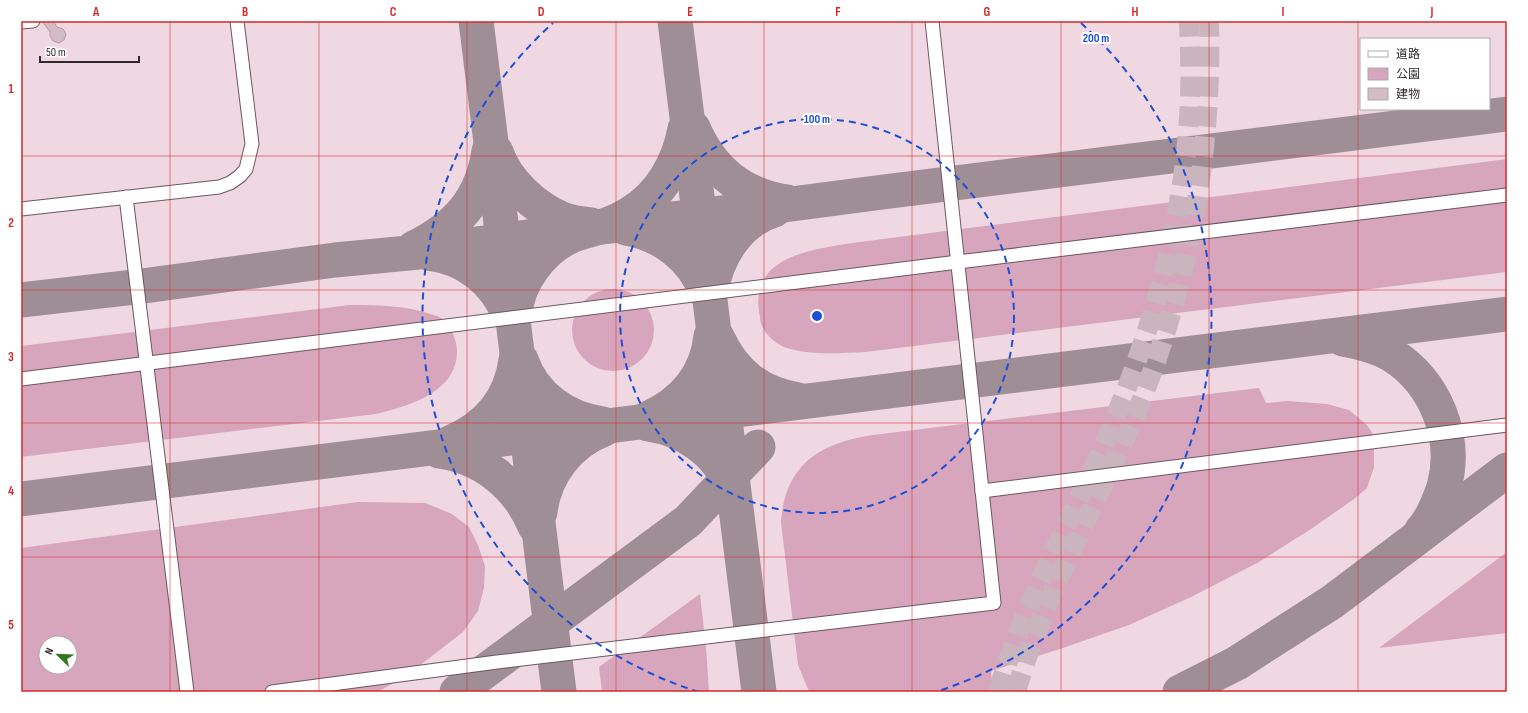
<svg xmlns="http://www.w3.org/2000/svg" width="1528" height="713" font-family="'Sofia Sans Condensed','Noto Sans JP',sans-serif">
	<rect width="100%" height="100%" fill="#f0d8e2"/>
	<g fill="#d7a6bc" fill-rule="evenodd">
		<path d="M1507 159V272L866 352C839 353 809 356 784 347 776 344 765 334 762 326 761 324 760 320 760 317 747 257 809 250 852 243Z"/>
		<circle cx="613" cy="330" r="41"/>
		<path d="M349 305C376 305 404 305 430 314 434 315 439 316 441 318 451 326 456 338 457 350 458 392 409 406 376 414L21 457V346Z"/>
		<path d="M1259 388 1266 403 1288 401 1327 404 1349 410 1367 425 1374 436V467L1367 488 1354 499 1311 529 1259 562 1191 597 1129 625 1063 648 991 671 993 692H810L808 689 798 665 781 522C785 464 820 443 873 435Z"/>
		<path d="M358 502 425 503 452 514 469 527 478 545 485 566 484 588 478 611 463 632 406 676 378 692H21V548ZM46 643H70V667H46Z"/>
		<polygon points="1507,552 1507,633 1379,648"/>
		<polygon points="700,594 706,647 709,692 602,692 599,667"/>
	</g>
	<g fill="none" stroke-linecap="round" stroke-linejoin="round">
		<g stroke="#a08e96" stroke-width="35">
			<polyline points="476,21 559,692"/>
			<polyline points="675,21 759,692"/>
			<path d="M693 128C711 170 741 195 787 202"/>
			<path d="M496 152C506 182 535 208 564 220 572 223 581 224 591 225"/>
			<path d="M626 228C662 234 693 257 706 292"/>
			<path d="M414 248C457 227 482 199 489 151"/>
			<path d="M428 253C466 257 495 281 509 315"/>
			<path d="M711 291C717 256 738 221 774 210"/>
			<polyline points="21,300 143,286 335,260 419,252 601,227 699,216 883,192 1507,114"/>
			<path d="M515 314C517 282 542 249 571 236 581 232 591 230 600 227 610 224 622 219 631 213 661 195 679 162 685 129"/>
			<path d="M717 337C734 374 759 393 798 400"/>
			<path d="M1343 339C1360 342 1377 346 1392 355 1435 382 1458 437 1444 487 1439 501 1433 519 1422 530"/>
			<path d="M521 360C534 397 566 419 603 424"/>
			<path d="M647 419C683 403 707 375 711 336"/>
			<path d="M648 424C683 429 719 451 731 488"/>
			<path d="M450 443C486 428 511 400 516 360"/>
			<path d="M439 451C483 457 518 485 535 526"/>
			<polyline points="21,499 1507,314"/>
			<path d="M540 512C544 475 569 442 604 429"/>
			<polyline points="457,692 688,521 758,447"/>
			<polyline points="1180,692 1237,663 1332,602 1507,470"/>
		</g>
	</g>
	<polygon fill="#d4bcc6" stroke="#b49da7" points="42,21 53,21 57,27 63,29 66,34 64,40 59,43 53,41 50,36 50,32"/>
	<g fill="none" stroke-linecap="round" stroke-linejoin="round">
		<g stroke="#cab5be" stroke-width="20" stroke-dasharray="20 10" stroke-linecap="butt">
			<path d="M998 692C1025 598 1075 514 1112 425 1155 322 1186 211 1190 99 1191 73 1190 47 1189 21"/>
			<path d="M1016 692C1042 601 1089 518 1128 432 1185 303 1213 161 1209 21"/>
		</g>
		<g stroke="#6c5760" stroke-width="15">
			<g id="minor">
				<polyline points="21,22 33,21"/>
				<polyline points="126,197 187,692"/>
				<polyline points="21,209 219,187 230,183 240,176 246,169 252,144 237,21"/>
				<polyline points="21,379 958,262 1507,195"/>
				<polyline points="982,491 1507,425"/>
				<polyline points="272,692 497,662 994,603 932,21"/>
			</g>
		</g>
		<use href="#minor" stroke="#fff" stroke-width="13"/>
	</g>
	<path fill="none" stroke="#d62828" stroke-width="1" stroke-opacity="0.55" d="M170 21V692M319 21V692M467 21V692M616 21V692M764 21V692M912 21V692M1061 21V692M1209 21V692M1358 21V692M21 156H1507M21 290H1507M21 423H1507M21 557H1507"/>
	<g fill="none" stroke="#1d4ed8" stroke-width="2" stroke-dasharray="7 5">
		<circle cx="817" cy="316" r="197"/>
		<path d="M699 692A394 394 0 0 1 553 23M1081 23A394 394 0 0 1 935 692"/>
	</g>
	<circle cx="817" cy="316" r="6" fill="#1d4ed8" stroke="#fff" stroke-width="2"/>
	<g font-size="12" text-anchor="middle" font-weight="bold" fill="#1d4ed8" stroke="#fff" stroke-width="4" stroke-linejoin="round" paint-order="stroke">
		<text x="1096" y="42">200 m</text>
		<text x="817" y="123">100 m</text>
	</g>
	<rect width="1528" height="713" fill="none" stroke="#ffffff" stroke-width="44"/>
	<rect x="1360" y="38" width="130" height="72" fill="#ffffff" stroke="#ada9ab"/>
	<rect x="1368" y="51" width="20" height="6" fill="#ffffff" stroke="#ada9ab"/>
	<text x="1396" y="58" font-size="12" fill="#32292d">道路</text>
	<rect x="1368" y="68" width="20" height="12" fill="#d7a6bc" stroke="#ada9ab"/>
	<text x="1396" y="78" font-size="12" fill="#32292d">公園</text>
	<rect x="1368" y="88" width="20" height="12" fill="#d4bcc6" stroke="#ada9ab"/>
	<text x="1396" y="98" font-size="12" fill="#32292d">建物</text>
	<g transform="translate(58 655) rotate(293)"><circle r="19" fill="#ffffff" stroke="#ada9ab"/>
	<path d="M0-3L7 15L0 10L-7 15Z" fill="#30791f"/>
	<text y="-6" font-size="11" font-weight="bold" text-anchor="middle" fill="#32292d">N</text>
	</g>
	<path d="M40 56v6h99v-6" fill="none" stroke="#32292d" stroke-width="2"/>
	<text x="46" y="56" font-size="12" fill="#32292d" stroke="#ffffff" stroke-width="3" paint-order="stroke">50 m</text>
	<rect x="22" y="22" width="1484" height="669" fill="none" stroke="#d62828" stroke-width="1.5"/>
	<g font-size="13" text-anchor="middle" font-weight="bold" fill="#d62828">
		<text x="96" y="16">A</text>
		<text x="245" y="16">B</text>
		<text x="393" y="16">C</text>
		<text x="541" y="16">D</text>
		<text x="690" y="16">E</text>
		<text x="838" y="16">F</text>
		<text x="987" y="16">G</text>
		<text x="1135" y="16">H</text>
		<text x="1283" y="16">I</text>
		<text x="1432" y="16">J</text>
		<text x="11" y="93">1</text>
		<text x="11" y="227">2</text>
		<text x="11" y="361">3</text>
		<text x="11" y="495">4</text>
		<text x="11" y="629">5</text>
	</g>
</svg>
